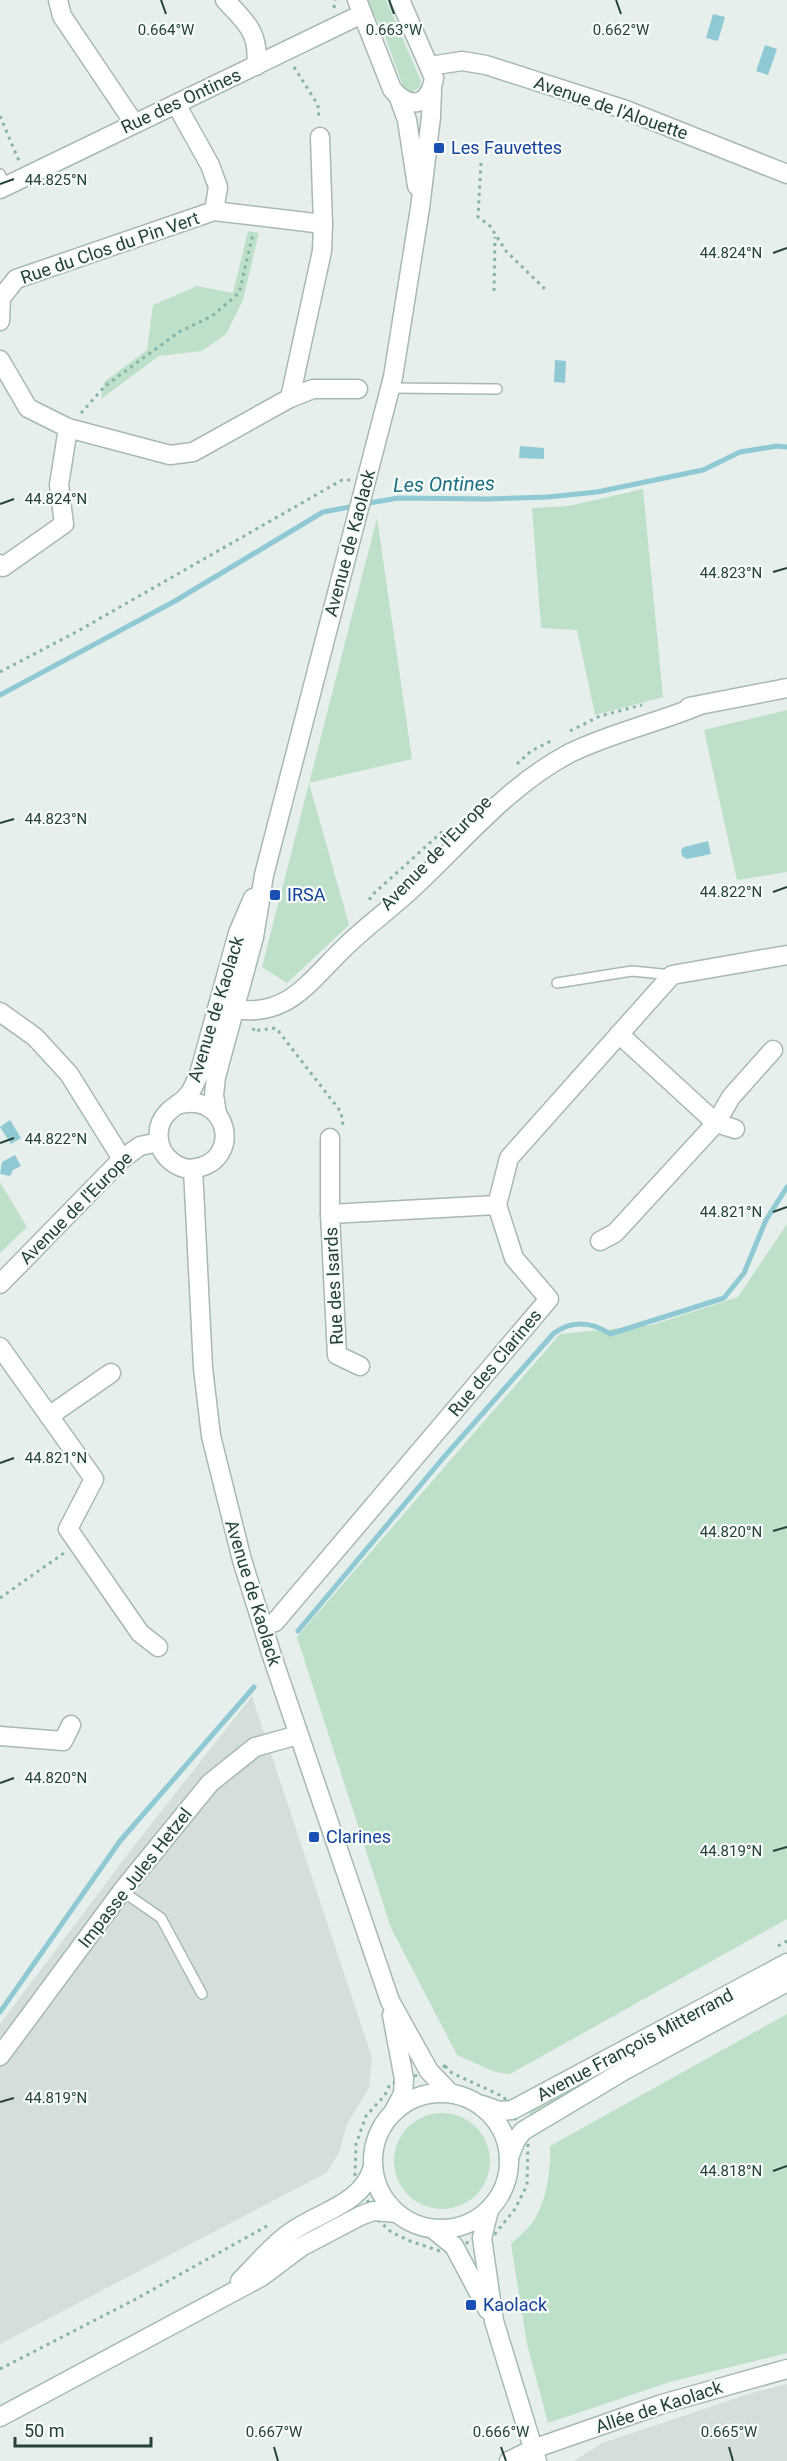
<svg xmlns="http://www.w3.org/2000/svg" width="787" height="2461" font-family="Roboto,sans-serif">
	<rect width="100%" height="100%" fill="#e6efeb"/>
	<g fill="#d4dfda">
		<polygon points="252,1696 372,2058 369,2088 347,2124 339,2153 326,2173 0,2344 0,2024 137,1842"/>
		<polygon points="787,2384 787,2461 574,2461 600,2444 751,2393"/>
	</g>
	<g fill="#bfe0c8">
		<polygon points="365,0 386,0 421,81 420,87 412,92 404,89 382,28"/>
		<polygon points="248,231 259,233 243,300 226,334 202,351 159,356 101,399 104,382 147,350 153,305 197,286 233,293"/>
		<polygon points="643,489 663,697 595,715 577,630 541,628 532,508 569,506"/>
		<polygon points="377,518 412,759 309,783 349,925 287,983 262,967"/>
		<polygon points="787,710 787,872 737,880 704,730"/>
		<polygon points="0,1182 27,1227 0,1253"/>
		<polygon points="787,1224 787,1919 510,2074 495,2072 457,2055 391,1928 297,1637 560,1334 652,1325 738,1297"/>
		<polygon points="787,1968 530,2115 528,2111"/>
		<path d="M787 2014V2353L670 2382 548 2423 527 2344 511 2244C518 2237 529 2229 534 2220 547 2200 551 2169 550 2146Z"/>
		<circle cx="442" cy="2161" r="48"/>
	</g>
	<g fill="#8ec9d4">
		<polygon points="713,14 725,17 718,41 706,38"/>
		<polygon points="765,45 777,49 768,75 756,71"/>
		<polygon points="555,360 566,361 565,383 554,382"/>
		<polygon points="520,446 544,448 544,459 519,458"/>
		<polygon points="708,841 711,854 687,859 682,856 681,850 684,847"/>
		<polygon points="10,1120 21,1138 11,1144 0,1127"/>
		<polygon points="15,1155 21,1166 13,1170 10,1176 0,1174 2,1162"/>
	</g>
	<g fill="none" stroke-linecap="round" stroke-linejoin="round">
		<g stroke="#8ec9d4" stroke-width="5">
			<polyline points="364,504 398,498 488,499 548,497 597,492 703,470 740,452 777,446 787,447"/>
			<polyline points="0,695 175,601 323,512 355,506"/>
			<path d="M298 1631 444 1457 554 1333C573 1320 592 1322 610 1334L724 1298 744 1273 766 1220 787 1187"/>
			<polyline points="0,2012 120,1841 254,1687"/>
		</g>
		<g stroke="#a8b8b2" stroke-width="12">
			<g id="service">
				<polyline points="0,174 6,186"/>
				<polyline points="390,388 497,389"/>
				<polyline points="557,983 632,971 672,975"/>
				<polyline points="122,1891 161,1918 202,1994"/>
			</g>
		</g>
		<g stroke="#a8b8b2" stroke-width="21">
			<g id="minor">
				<polyline points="58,0 62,16 134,123"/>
				<path d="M225 0C246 22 260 33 256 66"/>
				<polyline points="176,104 210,165 218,187 214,211"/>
				<polyline points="320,137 323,224"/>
				<polyline points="0,189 362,14"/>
				<polyline points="0,321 1,298 16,279 214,211 323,224 322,251 290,398 193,452 170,455 68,428 28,408 0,360"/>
				<polyline points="290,398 313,389 358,389"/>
				<polyline points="0,564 3,567 64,524 59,485 68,428"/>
				<polyline points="0,1012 35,1037 69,1074 122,1159"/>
				<polyline points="619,1034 716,1123 735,1129"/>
				<polyline points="330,1214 330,1138"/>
				<polyline points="600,1241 615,1233 716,1123 731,1097 773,1050"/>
				<polyline points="0,1284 122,1159 140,1146 159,1142"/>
				<polyline points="0,1347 94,1479 68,1529 140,1633 158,1647"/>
				<polyline points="360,1366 337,1355 330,1214 497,1205"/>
				<polyline points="49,1416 111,1373"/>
				<polyline points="263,1626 275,1622 549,1299 514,1258 497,1205 509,1158 672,975 787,955"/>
				<polyline points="0,1736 63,1741 71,1725"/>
				<polyline points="0,2056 122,1891 210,1783 255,1747 298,1735"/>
				<polyline points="509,2461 533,2449 662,2404 787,2369"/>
			</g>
		</g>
		<g stroke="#a8b8b2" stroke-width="21">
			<g id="tertiary">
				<path d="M357 0 392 89C410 111 430 105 434 78L400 0"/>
				<polyline points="430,66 462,61 486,65 626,110 787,174"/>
				<polyline points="399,98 407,120 417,186"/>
				<polyline points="689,707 787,688"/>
				<path d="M209 1040 234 1009C287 1018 309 982 343 949 366 926 392 908 415 886 465 839 509 785 570 753 611 733 656 723 698 706"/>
				<path d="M177 1105C229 1090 243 1160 196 1168 187 1170 178 1167 171 1161 156 1149 154 1126 168 1112 174 1106 183 1102 189 1094 193 1089 196 1080 199 1074L238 933 253 898"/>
				<polyline points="217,1114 214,1095 216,1077 254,937 264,875 393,377 420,208 431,117 432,90"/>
				<polyline points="193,1169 203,1368 211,1436 242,1560 273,1659 390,2001 429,2071 450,2093"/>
				<polyline points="392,2015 404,2079 403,2094 394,2111"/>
			</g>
		</g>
		<g stroke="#a4bbb3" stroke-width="21">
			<g id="secondary">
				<circle cx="441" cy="2161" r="68"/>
				<polyline points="482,2105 499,2111 512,2110 787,1963"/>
				<polyline points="509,2157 516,2140 523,2131 625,2070 787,1982"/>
				<polyline points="489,2210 482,2238 494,2321 537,2461"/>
				<polyline points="433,2229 454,2246 488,2310"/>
				<path d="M240 2281C256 2265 272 2245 291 2232 320 2211 362 2205 373 2167"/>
				<polyline points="0,2417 261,2277 301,2247 360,2216 373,2211 397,2213"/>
			</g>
		</g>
		<g stroke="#86b3a5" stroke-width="3" stroke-dasharray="3 4.5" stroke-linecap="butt">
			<polyline points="334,8 335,0"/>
			<polyline points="294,67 318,105 319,120"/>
			<polyline points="0,116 19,161"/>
			<polyline points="481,163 478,217 490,226 506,251 547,291"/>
			<polyline points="494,291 495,237"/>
			<polyline points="81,413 105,386 179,332 212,316 239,293 253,234"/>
			<polyline points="0,672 78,631 342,480 350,480"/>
			<polyline points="570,731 600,716 642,705"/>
			<polyline points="517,764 531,751 553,740"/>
			<polyline points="370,900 370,897 443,831"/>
			<polyline points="254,1028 253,1031 276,1028 341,1112 343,1126"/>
			<polyline points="0,1598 64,1553"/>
			<polyline points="778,1946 787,1941"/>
			<polygon points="445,2066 452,2073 504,2097 528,2144 527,2185 515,2209 495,2234 440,2251 410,2241 391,2232 376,2218 355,2175 356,2144 366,2116 385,2095 390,2084"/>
			<polyline points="0,2369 134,2300 267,2226"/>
		</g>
		<use href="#service" stroke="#fff" stroke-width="9"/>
		<use href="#minor" stroke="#fff" stroke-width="18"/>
		<use href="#tertiary" stroke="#fff" stroke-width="18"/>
		<use href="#secondary" stroke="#fff" stroke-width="18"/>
	</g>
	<path fill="none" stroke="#24423a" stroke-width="2" d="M161 0 166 14M389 0 394 14M616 0 621 14M0 184 14 179M773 253 787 248M0 504 14 499M773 572 787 568M0 823 14 819M773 892 787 887M0 1143 14 1138M773 1212 787 1207M0 1463 14 1458M773 1531 787 1527M0 1783 14 1778M773 1851 787 1847M0 2102 14 2098M773 2171 787 2166M274 2447 278 2461M501 2447 506 2461M729 2447 733 2461"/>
	<g fill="#1a4fb4" stroke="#f7fbf9" stroke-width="2">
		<rect x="433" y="142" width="12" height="12" rx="3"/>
		<rect x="269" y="889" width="12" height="12" rx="3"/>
		<rect x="308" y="1831" width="12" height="12" rx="3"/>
		<rect x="465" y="2299" width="12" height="12" rx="3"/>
	</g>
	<g text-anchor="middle" stroke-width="4.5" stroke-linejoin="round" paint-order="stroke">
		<g font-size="18" fill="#24423a" stroke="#f7fbf9">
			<text transform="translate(181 101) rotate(-25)" y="6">Rue des Ontines</text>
			<text transform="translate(611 108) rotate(19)" y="6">Avenue de l'Alouette</text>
			<text transform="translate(110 248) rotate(-19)" y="6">Rue du Clos du Pin Vert</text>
			<text transform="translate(350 543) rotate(-75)" y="6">Avenue de Kaolack</text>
			<text transform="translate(436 853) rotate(-46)" y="6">Avenue de l'Europe</text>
			<text transform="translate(216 1009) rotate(-73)" y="6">Avenue de Kaolack</text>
			<text transform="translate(76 1208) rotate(-45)" y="6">Avenue de l'Europe</text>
			<text transform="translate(334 1286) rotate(-93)" y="6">Rue des Isards</text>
			<text transform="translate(495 1363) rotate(-50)" y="6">Rue des Clarines</text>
			<text transform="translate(253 1593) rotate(73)" y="6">Avenue de Kaolack</text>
			<text transform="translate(135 1878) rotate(-52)" y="6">Impasse Jules Hetzel</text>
			<text transform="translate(635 2045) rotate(-28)" y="6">Avenue François Mitterrand</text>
			<text transform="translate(659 2407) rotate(-18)" y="6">Allée de Kaolack</text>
		</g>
		<g font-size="18" fill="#164399" stroke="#f7fbf9" text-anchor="start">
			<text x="451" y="154">Les Fauvettes</text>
			<text x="287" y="901">IRSA</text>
			<text x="326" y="1843">Clarines</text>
			<text x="483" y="2311">Kaolack</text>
		</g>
		<g font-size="20" font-style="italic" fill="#1c6f80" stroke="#f7fbf9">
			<text transform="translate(444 484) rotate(-1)" y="7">Les Ontines</text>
		</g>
	</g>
	<g font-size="15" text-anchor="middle" fill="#24423a" stroke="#f7fbf9" stroke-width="4.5" stroke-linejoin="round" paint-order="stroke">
		<text x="166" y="35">0.664°W</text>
		<text x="394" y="35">0.663°W</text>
		<text x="621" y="35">0.662°W</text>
		<text x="56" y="185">44.825°N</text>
		<text x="731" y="258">44.824°N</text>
		<text x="56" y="504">44.824°N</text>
		<text x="731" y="578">44.823°N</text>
		<text x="56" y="824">44.823°N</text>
		<text x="731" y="897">44.822°N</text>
		<text x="56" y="1144">44.822°N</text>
		<text x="731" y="1217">44.821°N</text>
		<text x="56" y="1463">44.821°N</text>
		<text x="731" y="1537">44.820°N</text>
		<text x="56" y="1783">44.820°N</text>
		<text x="731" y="1856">44.819°N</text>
		<text x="56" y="2103">44.819°N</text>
		<text x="731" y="2176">44.818°N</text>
		<text x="274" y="2437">0.667°W</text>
		<text x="501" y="2437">0.666°W</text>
		<text x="729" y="2437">0.665°W</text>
	</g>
	<path d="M15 2437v9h136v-9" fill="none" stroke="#24423a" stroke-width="3"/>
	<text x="24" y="2437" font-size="18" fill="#24423a" stroke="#f7fbf9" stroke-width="4.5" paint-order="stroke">50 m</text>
</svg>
